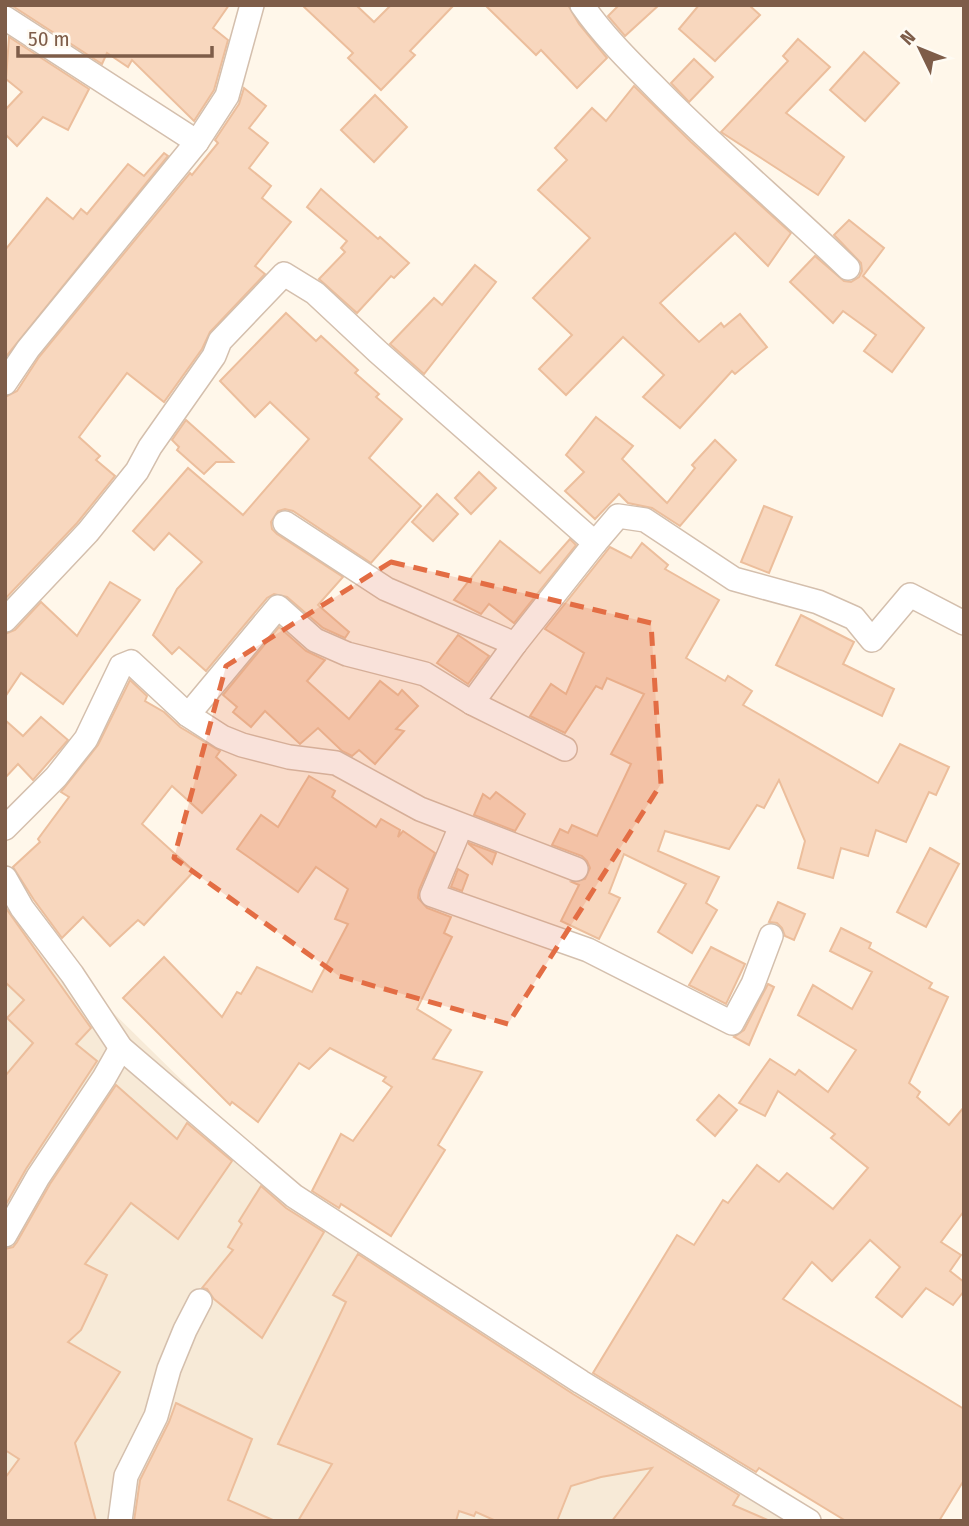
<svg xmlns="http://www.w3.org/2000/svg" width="969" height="1526" font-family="'Fira Sans Condensed',sans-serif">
	<rect width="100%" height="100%" fill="#fff7ea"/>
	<polygon fill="#f7ead7" points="5,876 88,988 266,1163 795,1521 5,1521"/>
	<g fill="#f8d7be" stroke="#ecbe9c" stroke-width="2">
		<polygon points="11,5 229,5 213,28 228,40 214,90 194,121 132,60 128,67 107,53 102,64"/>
		<polygon points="302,5 356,5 374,22 391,5 454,5 410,51 415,55 381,90 348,58 353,53"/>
		<polygon points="485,5 568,5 579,24 607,58 577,88 541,50 536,55"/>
		<polygon points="619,5 659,5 625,36 608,16"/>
		<polygon points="699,5 749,5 760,15 715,61 679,29"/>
		<polygon points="9,37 89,89 68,130 43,117 17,146 5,134 5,110 22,92 6,79"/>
		<polygon points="798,39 830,67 786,113 844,157 818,195 721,132 788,61 783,56"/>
		<polygon points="864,52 899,83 865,121 830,90"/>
		<polygon points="694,59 713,77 689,102 671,83"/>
		<polygon points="634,86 691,142 791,233 768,266 735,233 660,303 699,342 721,323 724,327 740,314 767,347 735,374 732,371 680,428 643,397 664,375 623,337 566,395 539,369 572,335 533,298 590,238 538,190 567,160 555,148 592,108 606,121"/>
		<polygon points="244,88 266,106 249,128 268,143 249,168 271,186 262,198 291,222 255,266 265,274 210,332 202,349 164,402 127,373 79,437 100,456 96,460 115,476 77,523 5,599 5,397 17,391 39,357 190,173 192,175 218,143 215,140 239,104"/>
		<polygon points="375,95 407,127 374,162 341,130"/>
		<polygon points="164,153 168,156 5,358 5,250 47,198 73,219 81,209 87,214 128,164 144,176"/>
		<polygon points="321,189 378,239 380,237 409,263 394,278 391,276 357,313 319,279 345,252 341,248 347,241 307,207"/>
		<polygon points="849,220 884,248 863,276 924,328 892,372 864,351 876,335 843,311 833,323 790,282 815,256 844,281 851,282 859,277 862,271 861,263 834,235"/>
		<polygon points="475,265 496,282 424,374 390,344 434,298 442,305"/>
		<polygon points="286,313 316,341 321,336 358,370 355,373 379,394 376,397 402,419 369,458 421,506 371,563 293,511 285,509 278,511 271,522 272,529 277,534 343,577 318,605 349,632 345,638 323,628 287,597 274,594 267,598 206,671 179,647 172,654 153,635 177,589 202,562 169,533 154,550 133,531 188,468 243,515 309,439 270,402 255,417 220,381"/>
		<polygon points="596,417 633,446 622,459 667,503 695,468 692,465 715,440 736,460 680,526 652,508 628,503 619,494 595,519 565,491 584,472 566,455"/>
		<polygon points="186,420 233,462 216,462 204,474 177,450 179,447 172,440"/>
		<polygon points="479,472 496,488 471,514 455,498"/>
		<polygon points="437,494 458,514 433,541 412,522"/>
		<polygon points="764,506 792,517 769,573 741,562"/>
		<polygon points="570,539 576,545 514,623 489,604 481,614 454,600 500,541 540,573"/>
		<polygon points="642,543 668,565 665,569 719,600 686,658 725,681 728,676 752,691 743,705 878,783 900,744 949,767 936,795 929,792 906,842 876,830 868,856 841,848 833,878 798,868 805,841 779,780 764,808 757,805 729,849 665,831 658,851 719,877 706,903 717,910 692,953 658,932 686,884 624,854 609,893 620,898 599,939 561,921 579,885 572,882 585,879 590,868 587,861 582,856 552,845 560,829 568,833 572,825 597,836 631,764 611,754 644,694 607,678 602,689 596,686 565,733 530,716 551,684 566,694 584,653 545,629 610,547 631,558"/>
		<polygon points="110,582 140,600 63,704 21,673 5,697 5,634 15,630 41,602 77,636"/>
		<polygon points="801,615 854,642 843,664 894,689 882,716 776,665"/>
		<polygon points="279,627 306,651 325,660 307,681 349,719 380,681 398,695 402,690 418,706 396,729 404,731 375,764 359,750 352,756 342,751 318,728 300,744 265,711 251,727 233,712 237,707 223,695"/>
		<polygon points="458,635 489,656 468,684 437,663"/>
		<polygon points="130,680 147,696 145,701 164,712 180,727 220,751 216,757 236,775 202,813 172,786 142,824 194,871 144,925 138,920 110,946 83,917 62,938 34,900 13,867 40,842 38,839 69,797 61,792 98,745"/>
		<polygon points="41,717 68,740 33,780 18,764 5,778 5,720 23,736"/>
		<polygon points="309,776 335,791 332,797 376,827 381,819 400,830 398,837 403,831 435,853 419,890 418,898 427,908 451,917 444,933 452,937 417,1009 451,1030 433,1059 482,1072 438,1145 445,1150 391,1236 341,1204 339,1208 312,1191 341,1134 353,1141 392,1087 383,1081 386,1077 330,1048 309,1069 299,1063 258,1122 232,1102 230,1105 123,998 164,957 222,1017 237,992 241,994 257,967 312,992 348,924 335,919 348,889 316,867 298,892 237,849 261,815 278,827"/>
		<polygon points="496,792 525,814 515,831 474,815 483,794 490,799"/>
		<polygon points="469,843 496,853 492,864 469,844"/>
		<polygon points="930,848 959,864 926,927 897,912"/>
		<polygon points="458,869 468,875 462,891 451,887"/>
		<polygon points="778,902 805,914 794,940 785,936 782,928 777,923 769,922"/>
		<polygon points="5,907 91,1028 76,1044 97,1061 26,1169 5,1206 5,1076 33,1043 7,1018 24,1000 5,982"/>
		<polygon points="841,928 871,943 869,948 932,983 929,988 948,997 909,1083 920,1092 917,1097 949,1125 964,1107 964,1211 941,1242 961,1255 950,1271 964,1282 964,1291 953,1305 926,1288 902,1317 876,1297 900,1267 870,1240 832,1281 812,1262 783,1299 964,1409 964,1480 939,1521 846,1521 759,1468 756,1472 593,1373 677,1235 694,1245 723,1200 728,1203 757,1165 779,1182 787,1173 833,1209 868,1168 831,1138 835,1134 778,1091 765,1116 739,1103 770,1059 795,1075 799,1070 828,1092 856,1050 798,1015 813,985 852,1009 872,972 830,951"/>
		<polygon points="711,947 745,964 726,1004 689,985"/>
		<polygon points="768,984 774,987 749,1045 734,1037 744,1030"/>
		<polygon points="116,1085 177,1139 187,1123 232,1161 178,1239 131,1203 85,1264 107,1275 81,1330 68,1342 120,1372 75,1443 96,1521 5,1521 5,1478 19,1459 5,1450 5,1249 13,1247 17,1242 50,1184"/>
		<polygon points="719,1095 737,1110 715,1136 697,1120"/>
		<polygon points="261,1186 286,1208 324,1232 262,1338 214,1299 207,1289 202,1288 233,1250 228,1247 242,1224 239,1221"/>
		<polygon points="358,1254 573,1394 739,1495 733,1505 770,1521 612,1521 652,1468 601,1477 571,1486 557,1521 496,1521 476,1512 474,1516 459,1511 456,1521 298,1521 332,1464 278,1444 346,1302 333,1295"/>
		<polygon points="176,1403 252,1439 228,1500 275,1521 134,1521 140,1480 169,1422"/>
	</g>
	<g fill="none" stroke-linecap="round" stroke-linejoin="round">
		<g stroke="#d4bfad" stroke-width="26">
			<g id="street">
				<path d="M582 5C602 34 628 60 653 85 715 149 784 206 848 268"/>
				<polyline points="5,18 197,142"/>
				<polyline points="5,383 28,349 197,142 227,96 252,5"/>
				<polyline points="285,523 386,589 515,644 595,543"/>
				<polyline points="5,620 88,532 137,471 150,447 214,356 220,341 284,274 315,293 378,352 595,543 618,516 645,520 734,579 818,602 854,618 872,640 910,595 964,623"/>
				<polyline points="472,703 565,749"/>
				<polyline points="188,715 278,607 315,640 347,654 425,674 472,703 515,644"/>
				<polyline points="461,826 432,895 588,950 732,1023 753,984 771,936"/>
				<polyline points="5,828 56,777 86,739 121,666 131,662 188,715 222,737 242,745 289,757 336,763 420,809 576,869"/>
				<polyline points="5,878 22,908 72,974 121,1048 294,1196 581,1382 809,1521"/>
				<polyline points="5,1235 38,1177 104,1078 121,1048"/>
				<polyline points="120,1521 126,1476 156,1416 169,1369 185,1330 200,1301"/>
			</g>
		</g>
		<use href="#street" stroke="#fff" stroke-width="23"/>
	</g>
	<path fill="#e36d44" fill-opacity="0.2" stroke="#e36d44" stroke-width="5" stroke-dasharray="14 9" stroke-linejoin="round" d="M391 562 651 623 661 784 508 1024 339 976 174 858 226 666Z"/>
	<rect width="969" height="1526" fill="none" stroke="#7e5d49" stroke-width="14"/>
	<g transform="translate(920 49) rotate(313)" stroke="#fffbf3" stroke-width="5" paint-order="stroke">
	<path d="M0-5L12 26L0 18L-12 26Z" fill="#7e5d49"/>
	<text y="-10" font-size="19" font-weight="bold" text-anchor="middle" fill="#7e5d49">N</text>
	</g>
	<path d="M18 46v10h194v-10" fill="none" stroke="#7e5d49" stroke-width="3.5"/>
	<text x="28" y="46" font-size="21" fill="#7e5d49" stroke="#fffbf3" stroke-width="5" paint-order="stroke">50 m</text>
</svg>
